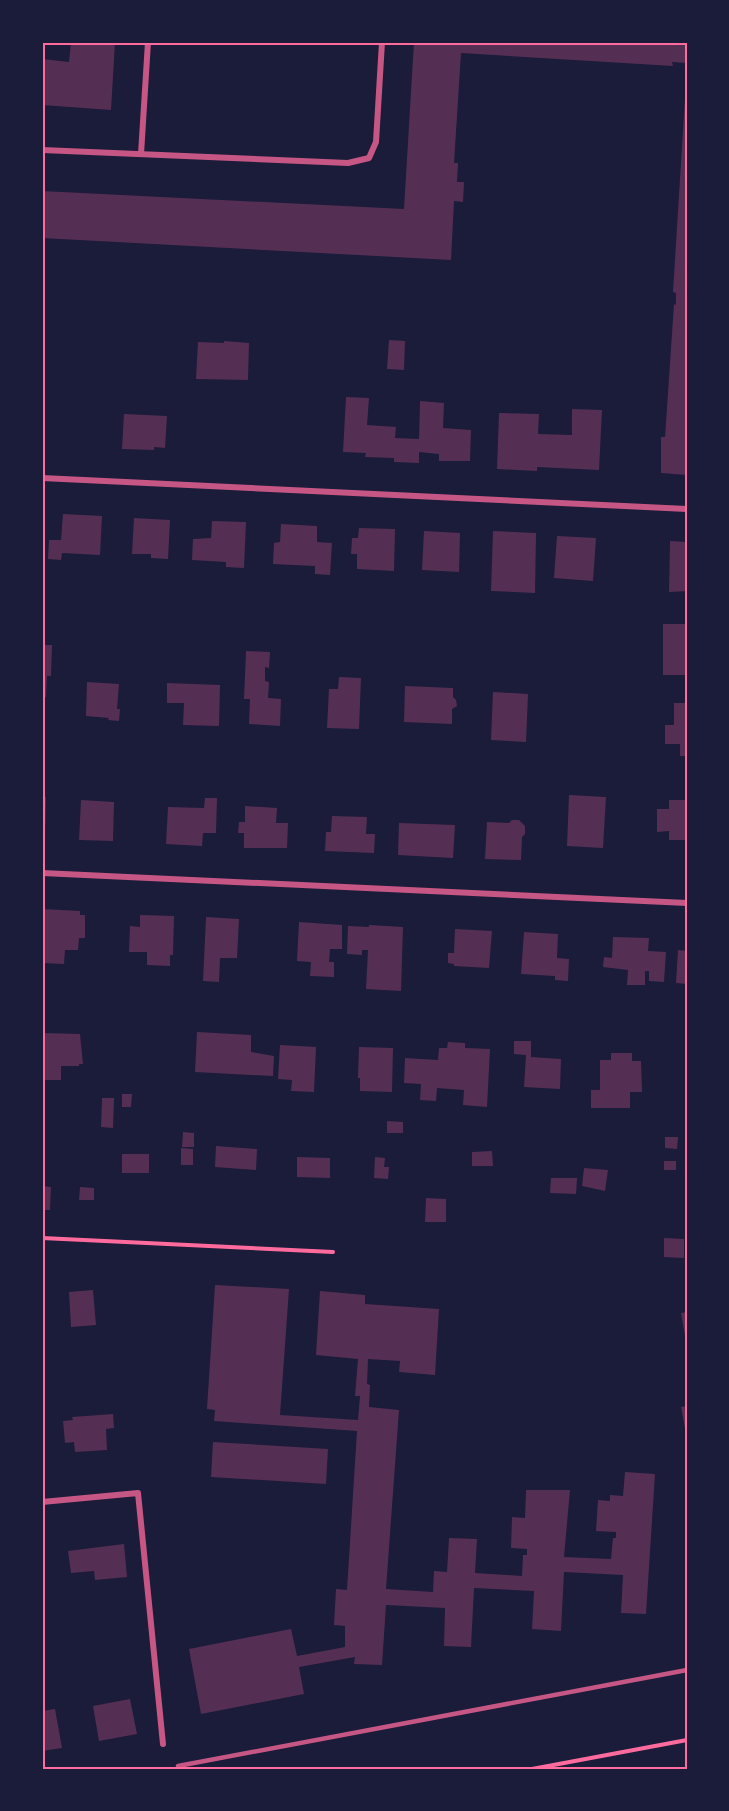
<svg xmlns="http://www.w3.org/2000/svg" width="729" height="1811" font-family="'Work Sans',sans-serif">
	<rect width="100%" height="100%" fill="#1b1b3a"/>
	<g fill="#542f53">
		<polygon points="71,42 115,42 111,110 42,105 42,59 69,62"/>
		<polygon points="414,42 687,42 687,63 672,62 673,66 461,53 454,163 458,163 457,182 464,182 463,202 454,201 451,260 42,238 42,191 404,209"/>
		<polygon points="685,98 687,99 687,475 661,473 661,437 665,437 674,304 676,305 676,293 673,292"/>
		<polygon points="389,340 405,341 404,370 387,369"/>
		<polygon points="224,341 249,343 248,380 196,379 198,342 224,343"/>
		<polygon points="346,397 369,398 367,425 396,427 395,438 419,439 420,401 444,403 443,428 471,430 470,461 439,461 439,454 419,452 419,463 394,462 394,458 365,457 366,453 343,452"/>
		<polygon points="572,409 602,410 599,470 537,467 537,471 497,469 499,413 539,414 538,434 572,435"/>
		<polygon points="124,414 167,416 165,448 154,447 154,450 122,449"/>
		<polygon points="63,514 102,516 100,555 62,553 61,560 48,559 49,540 61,540"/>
		<polygon points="134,518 170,520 168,559 151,558 151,554 132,554"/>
		<polygon points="212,521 246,522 244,568 226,567 226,562 192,560 193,539 211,538"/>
		<polygon points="281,524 317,526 317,542 332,543 330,575 315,574 315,566 273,564 274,543 280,542"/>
		<polygon points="359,528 395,529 394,571 357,569 357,554 351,554 352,538 358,538"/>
		<polygon points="424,531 460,533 459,572 422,570"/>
		<polygon points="493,531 536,533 535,593 491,591"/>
		<polygon points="557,536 596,538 593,581 554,578"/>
		<polygon points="670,541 687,542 687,591 669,592"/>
		<rect x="663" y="624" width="24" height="51"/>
		<polygon points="42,645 52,645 51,676 47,676 46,697 42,697"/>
		<polygon points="246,651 270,652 269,668 265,667 265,681 269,682 268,698 281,699 280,726 249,724 250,699 244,699"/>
		<polygon points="339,677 361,678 359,729 327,728 329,689 338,689"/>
		<polygon points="87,682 119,684 117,709 120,709 119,721 108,720 109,718 86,716"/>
		<polygon points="167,683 220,685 219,726 183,725 184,703 167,703"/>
		<polygon points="405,686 453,688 453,697 456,700 457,706 452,709 452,724 404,722"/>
		<polygon points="493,692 528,694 526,742 491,740"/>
		<polygon points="674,703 687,703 687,756 680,756 680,744 665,744 665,725 674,725"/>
		<polygon points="569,795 606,797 603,848 567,846"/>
		<polygon points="42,796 46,797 45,838 42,838"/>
		<polygon points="205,798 217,798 216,833 203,833 202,846 166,844 168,807 204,808"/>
		<polygon points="81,800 114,802 113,841 79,840"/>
		<polygon points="669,800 687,800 687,840 669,840 669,831 657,832 657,809 669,809"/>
		<polygon points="245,806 277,808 276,823 288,823 287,848 244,848 244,833 238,833 239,822 245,822"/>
		<polygon points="332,816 367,817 366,834 375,834 374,853 325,851 326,832 331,832"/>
		<polygon points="512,820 519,820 525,826 525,834 522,837 521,860 485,859 487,822 509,823"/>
		<polygon points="399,823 455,825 453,858 398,855"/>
		<polygon points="42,909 80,911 80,915 85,915 85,938 79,938 78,950 65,950 64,964 43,963"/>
		<polygon points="140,915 174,916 173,955 170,955 170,966 147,965 147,952 129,952 130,926 140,927"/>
		<polygon points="206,917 239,919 237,958 220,958 219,982 203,981"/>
		<polygon points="299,922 342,925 342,949 330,949 329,962 334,962 334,977 310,976 311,962 297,961"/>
		<polygon points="369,925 403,927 401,991 366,989 368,950 362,950 362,955 347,954 348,926 369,927"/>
		<polygon points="455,929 492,931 489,968 454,966 454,964 448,963 448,953 454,953"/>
		<polygon points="524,932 558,934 557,958 569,959 568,981 555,980 555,976 521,974"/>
		<polygon points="613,937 649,938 648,951 666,952 664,982 649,981 649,971 645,971 645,985 627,985 628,970 603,967 604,957 612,958"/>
		<polygon points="678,950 687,951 687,984 676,983"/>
		<polygon points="197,1032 251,1035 251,1052 274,1056 273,1076 195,1072"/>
		<polygon points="42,1033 80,1034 83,1064 79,1064 79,1066 61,1066 61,1080 42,1080"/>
		<polygon points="514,1041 531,1041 531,1057 561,1059 560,1089 524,1087 526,1055 514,1054"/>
		<polygon points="448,1042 465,1043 465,1048 490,1049 487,1107 463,1105 464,1090 437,1088 436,1101 420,1100 421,1084 404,1083 405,1058 438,1060 439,1048 447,1048"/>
		<polygon points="280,1045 316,1047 314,1092 291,1091 292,1080 278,1079"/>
		<polygon points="359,1047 393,1048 392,1092 360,1091 360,1078 358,1078"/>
		<polygon points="611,1053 632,1053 632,1061 641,1061 642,1092 630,1092 630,1108 591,1108 591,1090 600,1090 600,1060 611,1060"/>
		<polygon points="122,1094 132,1094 131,1107 122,1107"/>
		<polygon points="102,1098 114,1098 113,1128 101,1127"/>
		<polygon points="387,1121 403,1122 403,1133 387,1133"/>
		<polygon points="183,1132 194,1133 194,1147 182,1147"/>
		<polygon points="665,1137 678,1137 677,1149 665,1148"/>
		<polygon points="216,1146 257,1149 256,1170 215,1167"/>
		<polygon points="181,1148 193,1149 193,1165 181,1165"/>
		<polygon points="492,1151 493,1166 472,1166 472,1152"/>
		<rect x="122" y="1154" width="27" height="19"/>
		<polygon points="297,1157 330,1158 330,1178 297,1177"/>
		<polygon points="375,1157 385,1158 384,1167 389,1167 388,1179 374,1178"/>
		<rect x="664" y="1161" width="12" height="9"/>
		<polygon points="584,1168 608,1170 605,1191 582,1186"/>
		<polygon points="551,1178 577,1178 576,1194 550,1193"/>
		<polygon points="42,1186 51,1187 50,1210 42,1210"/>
		<polygon points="80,1187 94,1188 94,1200 79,1200"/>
		<polygon points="426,1198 446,1199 446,1222 425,1222"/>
		<polygon points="664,1238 684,1239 684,1258 664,1257"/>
		<polygon points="215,1285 289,1289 280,1415 358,1420 360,1396 355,1396 358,1359 316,1355 320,1291 365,1295 365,1304 439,1309 435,1375 399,1372 400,1361 368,1359 367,1384 370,1385 369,1407 399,1410 386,1589 433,1592 434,1571 447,1572 449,1538 477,1539 475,1573 522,1576 523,1555 527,1555 527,1549 511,1548 512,1517 525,1518 526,1490 570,1490 564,1557 611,1559 613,1538 616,1538 616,1532 596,1531 598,1500 610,1501 610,1495 623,1496 625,1472 655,1474 646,1614 621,1613 623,1575 564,1572 561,1631 532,1629 534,1591 474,1588 471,1647 444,1646 445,1608 386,1605 382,1665 354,1664 355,1657 299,1667 304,1694 201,1714 189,1649 291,1629 297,1656 345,1647 345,1626 334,1625 336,1589 347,1590 357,1431 214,1421 215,1410 207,1409"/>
		<polygon points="93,1290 96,1325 71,1327 69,1292"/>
		<polygon points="687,1312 687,1341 686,1341 681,1313"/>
		<polygon points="687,1406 687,1434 686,1434 681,1407"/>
		<polygon points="113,1414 114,1428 106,1429 107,1450 75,1452 74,1442 65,1443 63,1421 73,1420 72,1417"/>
		<polygon points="213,1442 328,1449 326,1484 211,1477"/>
		<polygon points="124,1544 127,1577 95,1580 94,1571 71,1573 68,1551"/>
		<polygon points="130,1699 137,1734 99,1741 93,1706"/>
		<polygon points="55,1709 62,1748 42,1751 42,1711"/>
	</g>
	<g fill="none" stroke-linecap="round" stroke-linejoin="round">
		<g stroke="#ff6b9d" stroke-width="4">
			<polyline points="42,1238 333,1252"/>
			<polyline points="532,1769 687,1740"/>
		</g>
		<polyline stroke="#c65784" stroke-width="4.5" points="178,1766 687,1670"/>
		<g stroke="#c65784" stroke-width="6">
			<polyline points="42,150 348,163 369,158 376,142 382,42"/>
			<polyline points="141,154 148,42"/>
			<polyline points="42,478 687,509"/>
			<polyline points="42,873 687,903"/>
			<polyline points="42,1502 138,1493 163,1744"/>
		</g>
	</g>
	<rect width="729" height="1811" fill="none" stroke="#1b1b3a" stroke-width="87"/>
	<rect x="44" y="44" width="642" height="1724" fill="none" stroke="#ff6b9d" stroke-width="2"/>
</svg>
